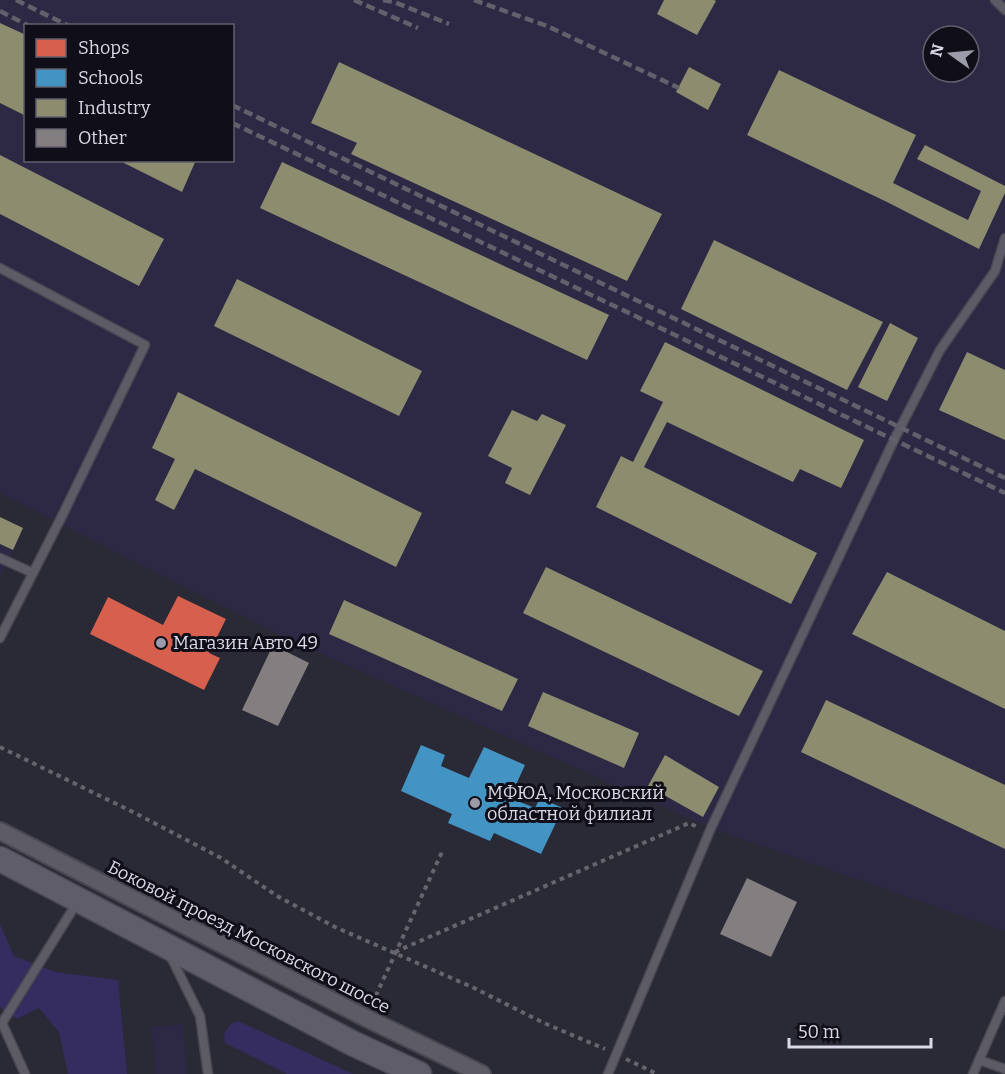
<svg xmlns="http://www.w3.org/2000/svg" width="1005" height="1074" font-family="Bitter,serif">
	<rect width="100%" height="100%" fill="#2a2936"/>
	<g fill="#2d2945" fill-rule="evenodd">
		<path d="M0 0H1005V931L711 828 284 637 0 493ZM26 26H232V160H26ZM933 36H969V72H933Z"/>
		<polygon points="0,517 23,528 0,578"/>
		<polygon points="183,1024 187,1074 155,1074 152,1027"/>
	</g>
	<g fill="#352c60">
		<polygon points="0,924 14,956 56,972 118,980 127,1074 68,1074 59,1032 39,1008 17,1019 0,1007"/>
		<polygon points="238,1021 353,1074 287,1074 225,1043 224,1034 230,1025"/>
	</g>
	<polygon fill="#d6604d" points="178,596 226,619 209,653 220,658 204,690 90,634 108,597 163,625"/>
	<polygon fill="#4393c3" points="421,745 445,755 441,766 469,778 484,747 525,765 510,798 535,808 540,798 563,808 541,854 494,833 490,841 448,823 452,814 401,791"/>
	<g fill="#8c8c6e">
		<polygon points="664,0 714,0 716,1 697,35 657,14"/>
		<polygon points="0,23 26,35 26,116 0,103"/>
		<polygon points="339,62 662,214 627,281 351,154 357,143 311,123"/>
		<polygon points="689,67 721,84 708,110 676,92"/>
		<polygon points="779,70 916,135 893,183 968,220 981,191 917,159 925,145 1005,186 1005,193 979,249 887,202 747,135"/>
		<polygon points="0,155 164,239 139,286 0,214"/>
		<polygon points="118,160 196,160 182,192"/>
		<polygon points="282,162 609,315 587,360 260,208"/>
		<polygon points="714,240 883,322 847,390 681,309"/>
		<polygon points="237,279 422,371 399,416 214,326"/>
		<polygon points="890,323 918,338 887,401 858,387"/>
		<polygon points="665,342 864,440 841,488 800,469 793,482 667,422 644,467 817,553 791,604 596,507 621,456 633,462 663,402 640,391"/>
		<polygon points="967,352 1005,370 1005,440 939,410"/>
		<polygon points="178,392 422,513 396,567 195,469 174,510 155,500 175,459 152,448"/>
		<polygon points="512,410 537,421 542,414 566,425 530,495 505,483 512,468 488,456"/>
		<polygon points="0,517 23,528 13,550 0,544"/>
		<polygon points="546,567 763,671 739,716 523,613"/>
		<polygon points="887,572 1005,631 1005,709 852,634"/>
		<polygon points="344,600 518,679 502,711 329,634"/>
		<polygon points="543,692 639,733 624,768 528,726"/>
		<polygon points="826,700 1005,785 1005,849 801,752"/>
		<polygon points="665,755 719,787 703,817 648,786"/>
	</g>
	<g fill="#837e7f">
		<polygon points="273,645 309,663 278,726 242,710"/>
		<polygon points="747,878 797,902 771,957 720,934"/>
	</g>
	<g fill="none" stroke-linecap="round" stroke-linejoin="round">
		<g stroke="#474651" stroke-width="11">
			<g id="lane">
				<polyline points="995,0 1005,10"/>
				<polyline points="0,268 145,345 62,516 0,638"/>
				<polyline points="0,558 33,573"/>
				<polyline points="170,955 200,1016 208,1074"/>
				<polyline points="979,1060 1005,1069"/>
				<polyline points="25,1074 2,1023 78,901"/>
				<polyline points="608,1074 711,828 894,440 940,350 995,271 1005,238"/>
				<polyline points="973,1074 1005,1001"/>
			</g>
		</g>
		<g stroke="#474651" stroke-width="20">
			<polyline id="street" points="0,831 366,1018 482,1074"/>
		</g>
		<g stroke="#474651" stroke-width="27">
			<polyline id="secondary" points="0,859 354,1044 419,1074"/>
		</g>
		<g stroke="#66656e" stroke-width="4" stroke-dasharray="4.5 4.5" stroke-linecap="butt">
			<polyline points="0,747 135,813 221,858 277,896 335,927 472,987 544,1023 605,1049"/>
			<polyline points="395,952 689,823 699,828"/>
			<polyline points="372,1004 442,852"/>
			<polyline points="626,1059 657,1074"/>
		</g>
		<use href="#lane" stroke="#5d5c66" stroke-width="8"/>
		<use href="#street" stroke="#5d5c66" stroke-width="16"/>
		<use href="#secondary" stroke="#5f5d6a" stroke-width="24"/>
		<g stroke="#61606b" stroke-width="4.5" stroke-dasharray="9 4.5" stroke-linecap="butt">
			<polyline points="16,0 69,26"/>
			<polyline points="354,0 418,28"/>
			<polyline points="383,0 394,2 449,24"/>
			<polyline points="474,0 547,26 679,88"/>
			<polyline points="0,11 29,26"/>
			<polyline points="232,105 1005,478"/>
			<polyline points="232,123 1005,493"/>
		</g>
	</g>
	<g fill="#9c9ba9" stroke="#100f19" stroke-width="2">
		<circle cx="161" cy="643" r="6"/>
		<circle cx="475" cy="803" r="6"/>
	</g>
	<g text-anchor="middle" stroke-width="6" stroke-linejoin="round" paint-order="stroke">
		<g font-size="18" fill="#d9d8e7" stroke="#100f19" text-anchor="start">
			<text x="173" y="649">Магазин Авто 49</text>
			<text x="487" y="799">МФЮА, Московский<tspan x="487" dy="21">областной филиал</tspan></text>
		</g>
		<g font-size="18" fill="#d9d8e7" stroke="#100f19">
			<text transform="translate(249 937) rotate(27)" y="6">Боковой проезд Московского шоссе</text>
		</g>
	</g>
	<rect x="24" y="24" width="210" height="138" fill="#100f19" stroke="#605f6b" stroke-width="1.5"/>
	<rect x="36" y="39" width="30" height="18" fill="#d6604d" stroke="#605f6b" stroke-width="1.5"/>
	<text x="78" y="54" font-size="18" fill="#d9d8e7">Shops</text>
	<rect x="36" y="69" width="30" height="18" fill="#4393c3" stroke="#605f6b" stroke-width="1.5"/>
	<text x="78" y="84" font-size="18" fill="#d9d8e7">Schools</text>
	<rect x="36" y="99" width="30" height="18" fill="#8c8c6e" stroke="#605f6b" stroke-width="1.5"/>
	<text x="78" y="114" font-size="18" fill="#d9d8e7">Industry</text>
	<rect x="36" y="129" width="30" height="18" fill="#837e7f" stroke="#605f6b" stroke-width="1.5"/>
	<text x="78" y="144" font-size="18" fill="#d9d8e7">Other</text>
	<g transform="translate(951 54) rotate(285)"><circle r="28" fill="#100f19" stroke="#605f6b" stroke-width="1.5"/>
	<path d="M0-4.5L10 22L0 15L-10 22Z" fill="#9c9ba9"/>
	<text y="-9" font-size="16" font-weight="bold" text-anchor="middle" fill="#d9d8e7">N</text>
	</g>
	<path d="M789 1038v9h142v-9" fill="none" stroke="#d9d8e7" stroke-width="3"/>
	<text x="798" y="1038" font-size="18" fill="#d9d8e7" stroke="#100f19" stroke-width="4.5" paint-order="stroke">50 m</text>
</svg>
